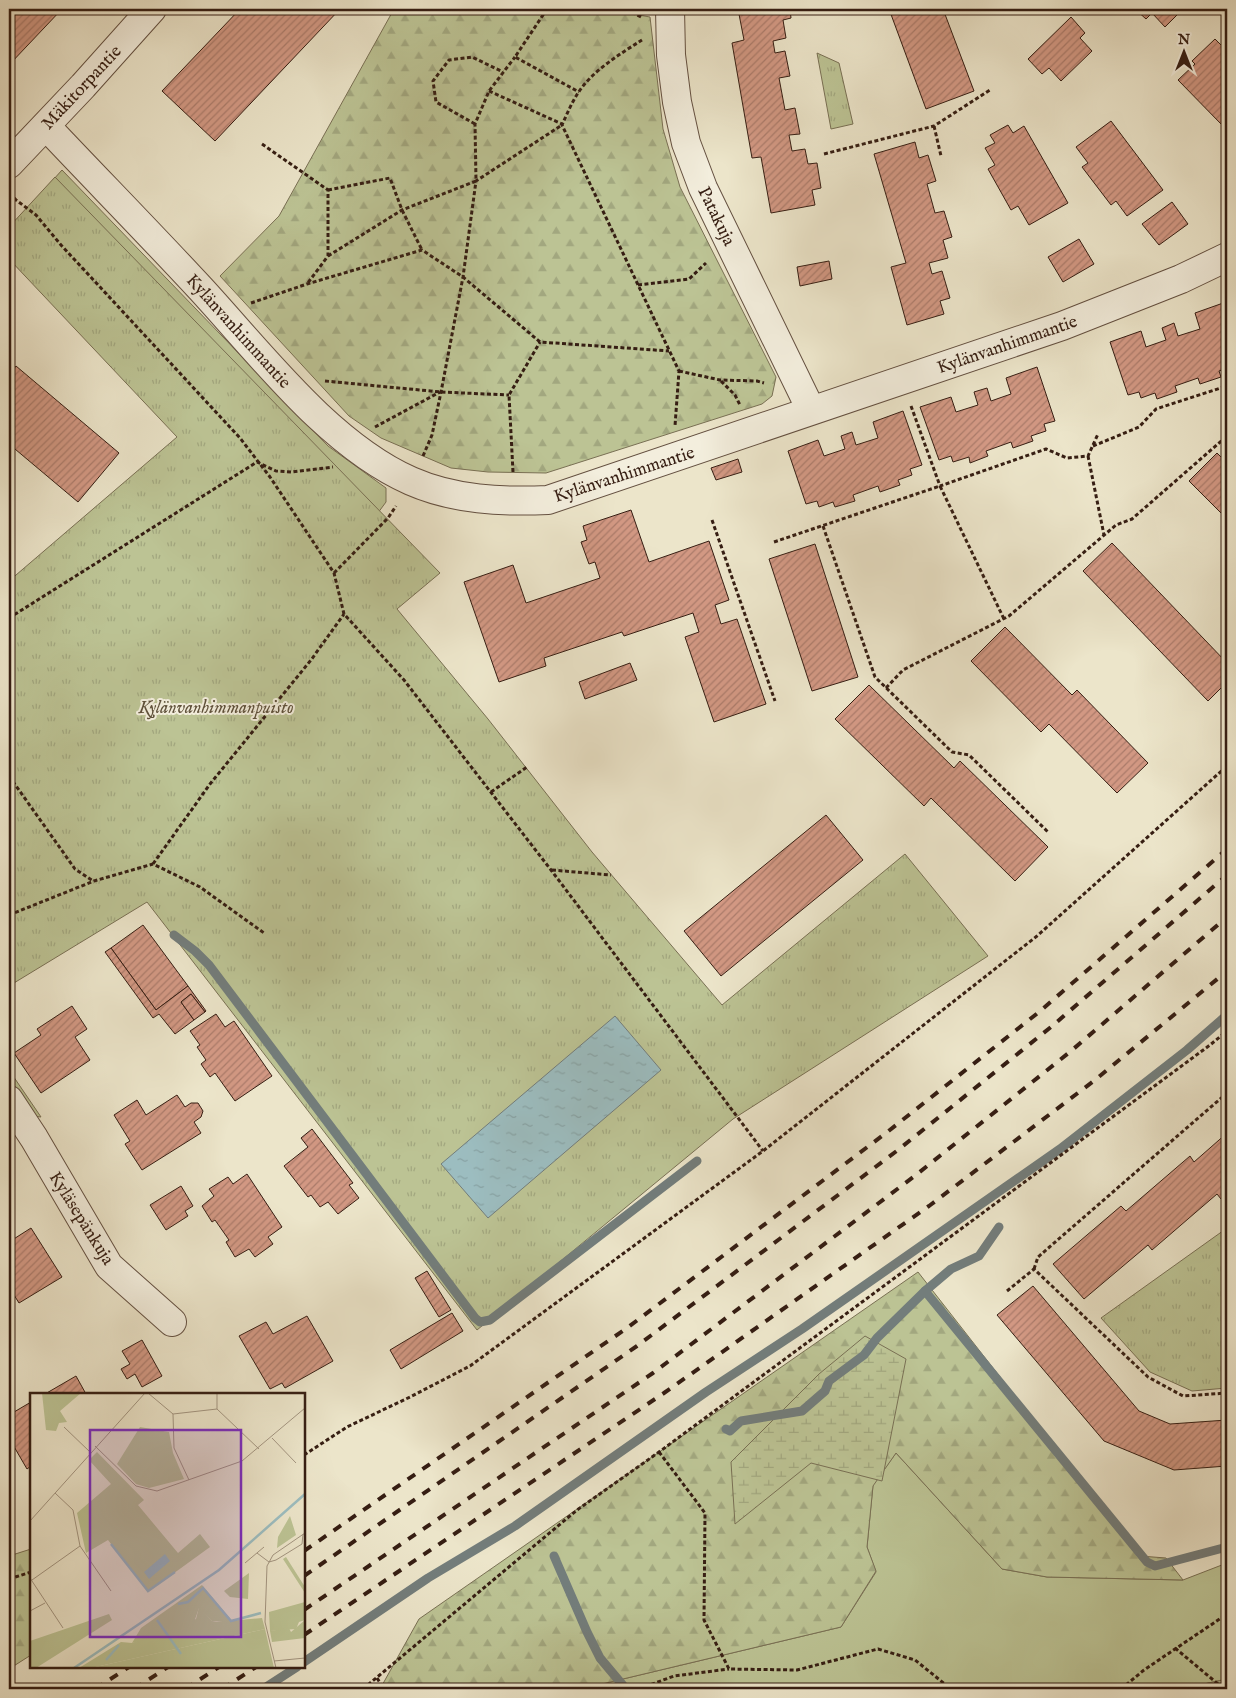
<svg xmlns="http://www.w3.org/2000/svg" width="1236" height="1698" font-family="'IM FELL English',serif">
	<defs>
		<pattern id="forest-firs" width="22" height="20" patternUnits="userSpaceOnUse" patternTransform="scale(1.25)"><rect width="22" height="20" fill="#bcc394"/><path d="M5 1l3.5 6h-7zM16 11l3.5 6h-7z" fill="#a2a77f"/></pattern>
		<pattern id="wetland-marsh" width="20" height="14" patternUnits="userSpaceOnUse" patternTransform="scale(1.25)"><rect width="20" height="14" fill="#bcc394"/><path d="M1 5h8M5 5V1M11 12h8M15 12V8" fill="none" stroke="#a2a77f"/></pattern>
		<pattern id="park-tufts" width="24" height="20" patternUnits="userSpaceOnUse" patternTransform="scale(1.25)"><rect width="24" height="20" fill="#bcc394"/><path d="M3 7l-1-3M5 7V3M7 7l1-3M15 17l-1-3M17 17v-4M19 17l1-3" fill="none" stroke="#a2a77f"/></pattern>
		<pattern id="water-ripples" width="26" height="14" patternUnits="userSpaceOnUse" patternTransform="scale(1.25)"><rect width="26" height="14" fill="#9cbdc0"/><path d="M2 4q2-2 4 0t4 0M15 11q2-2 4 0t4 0" fill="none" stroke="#87a2a4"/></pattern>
		<pattern id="building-hatch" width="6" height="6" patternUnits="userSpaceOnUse" patternTransform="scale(1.25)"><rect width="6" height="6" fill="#d29883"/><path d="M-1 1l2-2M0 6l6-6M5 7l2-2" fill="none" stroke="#ab7b6a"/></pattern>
	</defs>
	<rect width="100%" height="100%" fill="#ece5ca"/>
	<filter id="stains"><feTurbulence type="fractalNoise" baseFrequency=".004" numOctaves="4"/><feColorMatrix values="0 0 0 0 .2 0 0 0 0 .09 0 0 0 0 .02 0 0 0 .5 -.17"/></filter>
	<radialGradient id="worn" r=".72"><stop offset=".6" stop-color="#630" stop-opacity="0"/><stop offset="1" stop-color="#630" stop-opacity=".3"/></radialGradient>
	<g fill="#bcc394" stroke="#797054">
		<polygon points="62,170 328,446 386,488 386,502 372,521 35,200"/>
		<polygon points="9,1070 41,1117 33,1116 9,1079"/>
		<polygon points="896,1453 1002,1569 1047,1577 1183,1580 1227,1563 1227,1679 1181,1689 581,1689 841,1627 876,1572 867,1547 873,1485"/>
	</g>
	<g fill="url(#forest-firs)" stroke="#797054">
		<polygon points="394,9 604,9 650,17 663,129 680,187 776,377 772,396 762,404 546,473 488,472 451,468 381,438 349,416 220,276 279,216"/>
		<polygon points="918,1272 1140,1556 1166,1558 1183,1580 1047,1577 1002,1569 896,1453 873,1486 867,1547 876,1571 841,1627 581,1689 380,1689 419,1619"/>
		<polygon points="31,1549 31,1655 9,1669 9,1556"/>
		<polygon points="1227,1679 1227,1689 1181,1689"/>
	</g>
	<polygon fill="url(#wetland-marsh)" stroke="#797054" points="865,1336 906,1359 882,1481 811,1463 735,1524 731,1462 819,1374"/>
	<g fill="url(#park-tufts)" stroke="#797054">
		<polygon points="817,53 839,63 853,124 831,129"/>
		<polygon points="55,177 440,573 397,609 488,719 592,852 722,1005 905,854 988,956 733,1119 477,1330 147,902 9,986 9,581 177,437 9,259 9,227"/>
		<polygon points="1227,1228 1227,1388 1192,1391 1150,1372 1101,1318"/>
	</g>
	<polygon fill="url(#water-ripples)" stroke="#737d7b" points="615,1016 661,1070 488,1218 441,1164"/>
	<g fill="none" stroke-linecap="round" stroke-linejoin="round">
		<g stroke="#737d7b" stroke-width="9">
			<polyline points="174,935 195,951 209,965 475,1318 480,1322 490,1320 697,1161"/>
			<polyline points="925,1291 951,1269 979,1256 999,1227"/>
			<polyline points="726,1429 730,1431 741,1421 802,1411 825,1391 829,1381 864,1355 877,1338 925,1291 1147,1562 1155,1566 1227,1547"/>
			<polyline points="554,1556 587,1632 600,1658 626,1689"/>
			<polyline points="304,1662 428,1578 515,1526 706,1392 802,1329 1060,1149 1187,1050 1227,1015"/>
			<polyline points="263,1689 297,1667"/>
		</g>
	</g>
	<g fill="url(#building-hatch)" stroke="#361e13">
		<polygon points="9,9 62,9 9,65"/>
		<polygon points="240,9 340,9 215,141 162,91"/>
		<polygon points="738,9 790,9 791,18 783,20 786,38 773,41 775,53 785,51 790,76 779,78 785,110 795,108 800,134 789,135 792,151 805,149 808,164 817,163 821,188 812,190 815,205 771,213 761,157 752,158 732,43 744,40"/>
		<polygon points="889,9 943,9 974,91 926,109"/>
		<polygon points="1135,9 1183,9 1165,27 1152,13 1146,19"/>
		<polygon points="1071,17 1085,33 1080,38 1092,51 1061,81 1049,68 1042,74 1028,59"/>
		<polygon points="1215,39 1227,51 1227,119 1222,125 1178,80 1195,64 1192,61"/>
		<polygon points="1111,121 1163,190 1127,216 1116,201 1111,205 1082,167 1088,163 1076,147"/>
		<polygon points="1008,125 1013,133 1024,126 1068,203 1029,225 1018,206 1011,210 988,169 995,165 985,148 995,143 990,135"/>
		<polygon points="915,142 919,158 928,155 936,181 927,184 935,213 944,211 952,237 943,240 948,258 929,263 932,274 942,271 950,298 940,301 944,314 907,325 891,267 906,263 874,154"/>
		<polygon points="1172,202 1188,224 1159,245 1142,224"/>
		<polygon points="1079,239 1094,264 1063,282 1048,257"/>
		<polygon points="829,261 832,279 800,286 797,267"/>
		<polygon points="1226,302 1227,368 1219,371 1221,377 1200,384 1198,378 1175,386 1177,392 1157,399 1155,393 1141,398 1139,392 1128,395 1110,342 1141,331 1146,347 1166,340 1162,328 1174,323 1178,336 1200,329 1195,313"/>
		<polygon points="16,366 119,453 78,502 9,444 9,375"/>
		<polygon points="1037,367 1055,421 1044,424 1046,431 1031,436 1033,441 1013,448 1011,442 986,451 988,456 970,463 969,457 953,462 951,456 939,460 920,407 951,397 956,412 978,405 974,392 987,388 991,401 1011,394 1006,378"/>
		<polygon points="903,411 922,465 910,469 912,475 898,480 900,485 880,492 878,486 853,495 855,501 835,507 833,502 819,507 817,501 806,504 788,451 818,440 824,456 845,449 841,436 852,432 856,445 878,438 873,422"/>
		<polygon points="1217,453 1227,463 1227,519 1189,481"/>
		<polygon points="738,459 742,472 716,480 711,468"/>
		<polygon points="631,510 649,562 709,541 729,600 715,605 721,624 737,619 766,704 714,722 685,637 699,632 693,613 624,636 622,632 544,658 546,666 499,682 464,582 513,565 526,603 600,578 595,562 589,564 581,542 587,540 583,526"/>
		<polygon points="1112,543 1227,663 1227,682 1208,701 1083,571"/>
		<polygon points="815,544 858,677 812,691 769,559"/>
		<polygon points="1005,627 1072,695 1077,690 1148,763 1117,793 1049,724 1041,732 971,661"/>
		<polygon points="630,663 637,680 585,699 579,682"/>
		<polygon points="869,685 954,768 960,761 1048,847 1015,881 931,798 924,806 835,719"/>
		<polygon points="826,815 863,860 721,976 684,931"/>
		<polygon points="143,925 188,986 156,1010 111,948"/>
		<polygon points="111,948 156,1010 188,986 206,1011 205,1012 191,994 181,1002 194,1020 175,1034 159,1014 153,1018 105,952"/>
		<polygon points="191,994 205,1012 194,1020 181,1002"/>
		<polygon points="72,1006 87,1029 75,1037 90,1060 41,1093 14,1053 41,1035 37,1029"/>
		<polygon points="216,1014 225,1027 234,1021 272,1076 235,1101 215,1073 210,1077 201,1064 206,1060 197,1047 200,1045 190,1031"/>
		<polygon points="177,1095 185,1107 191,1103 198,1103 203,1111 201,1117 194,1122 201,1133 142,1170 125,1144 130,1141 114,1115 137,1100 146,1115"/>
		<polygon points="312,1129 353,1183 349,1185 359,1198 338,1214 328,1202 320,1207 311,1195 308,1197 284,1166 308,1147 301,1138"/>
		<polygon points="1227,1133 1227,1194 1221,1199 1217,1194 1152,1250 1148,1245 1084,1299 1053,1264 1121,1206 1126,1211 1190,1156 1194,1162"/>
		<polygon points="247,1174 282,1227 268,1237 273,1244 255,1257 249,1249 235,1257 226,1242 229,1240 215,1220 212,1222 202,1206 214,1196 209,1189 228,1177 233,1184"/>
		<polygon points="181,1186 193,1206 185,1211 188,1216 166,1230 150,1205"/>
		<polygon points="31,1228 62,1277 19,1303 9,1287 9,1242"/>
		<polygon points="427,1271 451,1310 439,1317 415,1278"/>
		<polygon points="1033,1286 1139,1411 1170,1424 1227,1420 1227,1466 1174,1470 1104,1441 997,1315"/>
		<polygon points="452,1313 463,1331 401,1369 390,1350"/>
		<polygon points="307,1316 333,1361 285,1388 282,1383 270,1389 239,1336 266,1322 273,1334"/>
		<polygon points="142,1340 162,1376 142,1387 135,1374 127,1379 121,1369 130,1364 122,1351"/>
		<polygon points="76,1376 86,1394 45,1394"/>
		<polygon points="31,1402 31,1466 27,1469 9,1438 9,1415"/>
	</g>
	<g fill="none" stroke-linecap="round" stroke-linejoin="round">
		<g stroke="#645041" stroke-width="30">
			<g id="minor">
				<polyline points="670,9 671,55 677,102 686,143 703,188 811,410"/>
				<path d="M46 126C97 180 149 233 200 288 260 353 329 445 411 481 454 500 502 502 548 500L1062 326 1181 279 1227 257"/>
				<polyline points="9,1100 34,1138 109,1266 172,1322"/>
			</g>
		</g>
		<g stroke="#645041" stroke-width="30">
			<polyline id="tertiary" points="9,164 83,86 152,9"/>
		</g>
		<g stroke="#361e13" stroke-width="3" stroke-dasharray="4 2.5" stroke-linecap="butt">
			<polyline points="547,9 515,57 579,92"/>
			<polyline points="626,9 641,17"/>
			<path d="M642 40C620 54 592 71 578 93 572 102 567 114 562 125L679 371 675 426"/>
			<polyline points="489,91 562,124"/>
			<polyline points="475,124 436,102 433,81 449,60 472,57 503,72"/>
			<polyline points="934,126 941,156"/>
			<polyline points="262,144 328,190 328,256 307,284"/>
			<polyline points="824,154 934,126 990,90"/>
			<polyline points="328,190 390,178 402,210 422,250"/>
			<polyline points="10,193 16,200 36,215 61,245 240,438 270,477 334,573 344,614 404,680 551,870 763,1151"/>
			<polyline points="328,256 402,210 476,181 475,124 489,91 515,57"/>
			<polyline points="638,285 689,279 706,263"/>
			<polyline points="251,303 307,284 422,250 463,277 540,342 669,351"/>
			<polyline points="679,371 720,380 757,381 764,383"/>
			<polyline points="325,381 441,392 509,395"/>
			<polyline points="721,381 735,395 740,405"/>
			<polyline points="911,406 940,486 1046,449 1067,458 1088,456 1098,434"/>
			<polyline points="375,427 440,392"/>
			<polyline points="1093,446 1139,427 1156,409 1227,386"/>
			<polyline points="423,456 432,435 441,392 463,277 476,181 562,125"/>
			<polyline points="1088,456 1104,535"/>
			<polyline points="513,472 509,395 540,342"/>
			<polyline points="712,520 775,701"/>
			<polyline points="823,526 875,677 952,752 969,755 1048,832"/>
			<polyline points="774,542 940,486 1004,619"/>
			<polyline points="334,573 388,518 396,506"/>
			<polyline points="9,618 257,462 276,471 292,472 333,467"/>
			<polyline points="886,688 903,670 1009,616 1116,525 1132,519 1227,436"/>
			<polyline points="9,776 75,869 93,881"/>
			<polyline points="491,792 527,767"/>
			<polyline points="153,864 210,784 311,660 344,614"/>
			<polyline points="552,870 611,875"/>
			<polyline points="9,915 94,881 153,864 200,887 264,933"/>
			<polyline points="1034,1269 1038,1257 1227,1093"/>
			<polyline points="1007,1291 1034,1269 1148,1377 1183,1396 1227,1393"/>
			<polyline points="659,1452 705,1513 704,1620 729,1669 797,1670 878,1649 915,1660 951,1689"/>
			<polyline points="304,1455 347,1427 410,1397 470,1366 763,1151 1037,936 1227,766"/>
			<polyline points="9,1579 31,1572"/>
			<polyline points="1175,1648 1224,1689"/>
			<polyline points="377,1678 384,1689"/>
			<polyline points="363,1689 577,1510 659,1452 1210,1045 1227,1031"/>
			<polyline points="639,1689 674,1676 729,1669"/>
			<polyline points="1121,1689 1144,1670 1227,1614"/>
		</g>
		<use href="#minor" stroke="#f3eedd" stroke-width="28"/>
		<use href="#tertiary" stroke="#f3eedd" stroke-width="28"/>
		<g stroke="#361e13" stroke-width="4" stroke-dasharray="9 9" stroke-linecap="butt">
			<polyline points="304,1551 627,1328 886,1133 1039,1012 1227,849"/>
			<polyline points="304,1576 637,1346 898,1150 1051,1027 1227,875"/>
			<polyline points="304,1610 653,1373 916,1175 1071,1051 1227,917"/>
			<polyline points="304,1635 664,1393 929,1206 1095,1080 1227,971"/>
			<polyline points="95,1689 129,1667"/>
			<polyline points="134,1689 168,1667"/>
			<polyline points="185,1689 219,1667"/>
			<polyline points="222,1689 256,1667"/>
		</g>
	</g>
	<g text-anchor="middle" stroke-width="4" stroke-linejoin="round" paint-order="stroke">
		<g font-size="18" fill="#361e13" stroke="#f3eedd">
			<text transform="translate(81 87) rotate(-47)" y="6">Mäkitorpantie</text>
			<text transform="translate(717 216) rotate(64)" y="6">Patakuja</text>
			<text transform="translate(239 331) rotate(48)" y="6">Kylänvanhimmantie</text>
			<text transform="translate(1007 344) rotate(-19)" y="6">Kylänvanhimmantie</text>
			<text transform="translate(624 474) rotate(-18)" y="6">Kylänvanhimmantie</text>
			<text transform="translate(82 1218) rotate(58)" y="6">Kyläsepänkuja</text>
		</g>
		<g font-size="18" font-style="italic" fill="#5e503a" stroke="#f3eedd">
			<text x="216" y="713">Kylänvanhimmanpuisto</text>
		</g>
	</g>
	<g transform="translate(30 1393)">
		<rect width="275" height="275" fill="#ece5ca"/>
		<path d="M260 123 266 142 247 155 248 144ZM275 209V227L269 229 266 236 240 238 239 219ZM169 214 182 228 187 229 232 225 235 236 61 275H49L91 249 102 250 166 226Z" fill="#bcc394"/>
		<path d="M110 34 139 39 143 60 154 86 119 95 106 91 87 71ZM256 164 275 194V200L253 166ZM172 192 204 230 182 228 169 215 162 235 102 250 111 235ZM79 221 82 227 6 275H0V248ZM275 227V245L242 249 240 238 259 235 261 239ZM235 236 244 275H61Z" fill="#bcc394"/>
		<path d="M165 200 170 203 167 218 159 216 149 223V215Z" fill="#bcc394"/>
		<path d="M12 0H51L30 18 37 29 29 30 26 38 16 37ZM67 59 114 107 108 112 148 160 170 141 180 154 118 199 78 147 56 160 47 120 81 91 59 67ZM219 180 218 206 200 204 194 198Z" fill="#bcc394"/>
		<path d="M135 161 140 168 119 186 114 179Z" fill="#9cbdc0"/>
		<path fill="none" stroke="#9cbdc0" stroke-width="2.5" d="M81 151 118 198 145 179M148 211 158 209 173 195 201 228 231 220M127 227 151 261M76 267 89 252M44 275 189 177 275 101"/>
		<path fill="none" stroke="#a39581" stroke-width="1" d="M118 0 143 21 187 16M187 16 229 56M187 16V0M143 21 144 55 159 87M34 34 60 59M242 45 266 70M65 53 106 93 127 98 212 68 275 15M25 100 43 117 50 153 81 198M0 128 115 0M227 160 239 169 246 167 272 151 273 141M215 170 234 154M0 185 33 235M2 187 50 153M0 218 15 210M244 268 275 265M246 275 235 229 237 173 243 162 275 140"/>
		<path fill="#7b2cbf" fill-opacity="0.15" stroke="#7b2cbf" stroke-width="2.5" d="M60 37H211V244H60Z"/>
		<rect width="275" height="275" fill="none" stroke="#361e13" stroke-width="2.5"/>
	</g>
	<rect width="1236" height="1698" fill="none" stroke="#ece5ca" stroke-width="30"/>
	<rect x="10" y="10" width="1216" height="1678" fill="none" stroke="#361e13" stroke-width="2.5"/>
	<rect x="15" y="15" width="1206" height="1668" fill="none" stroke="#361e13"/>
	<g transform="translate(1184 52)" stroke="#f3eedd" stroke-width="4" paint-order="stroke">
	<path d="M0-4L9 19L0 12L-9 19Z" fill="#361e13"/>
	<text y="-8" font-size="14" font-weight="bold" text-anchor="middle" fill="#361e13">N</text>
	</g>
	<rect width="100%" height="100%" filter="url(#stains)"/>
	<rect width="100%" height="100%" fill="url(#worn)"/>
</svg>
